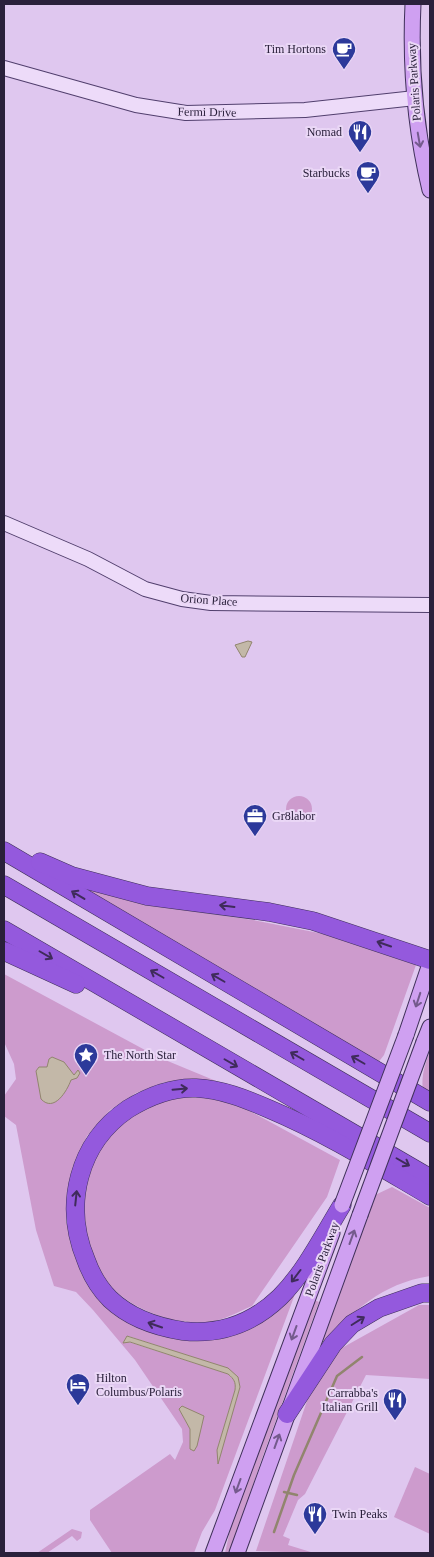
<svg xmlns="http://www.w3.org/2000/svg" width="434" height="1557" font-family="'Times New Roman',serif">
	<rect width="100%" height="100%" fill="#dfc7ef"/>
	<g fill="#cd9bcd" fill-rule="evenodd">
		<circle cx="299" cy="809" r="13"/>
		<polygon points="74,884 177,909 253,920 329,935 416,965 384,1055 377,1064"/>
		<path d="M4 974 158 1057 216 1081 165 1082 136 1093 110 1110 87 1136 78 1156 67 1192 66 1221 79 1265 100 1299 208 1338 291 1292 295 1294 215 1510 202 1532 194 1553H112L90 1520V1510L170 1454 175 1460 183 1442 182 1429 135 1360 93 1310 76 1292 54 1286 36 1230 16 1125 4 1116V1096L16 1079 14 1064 4 1042ZM128 1336 227 1368 238 1378 240 1387 217 1450 235 1390C236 1382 234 1379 228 1374L129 1342ZM179 1409 204 1416 190 1449V1429Z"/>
		<path d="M430 1051V1099L424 1096C420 1079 424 1067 430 1051Z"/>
		<path d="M180 1097 215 1098 235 1103 340 1160 327 1197 252 1306C238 1312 224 1320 209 1322 166 1326 112 1303 94 1262 91 1255 89 1247 87 1240 85 1233 81 1225 81 1218 80 1203 85 1188 90 1174 93 1166 95 1156 99 1149 115 1120 149 1103 180 1097Z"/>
		<path d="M392 1187 430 1208V1276C380 1284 355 1311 320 1344L375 1195Z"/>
		<polygon points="312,1299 319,1302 260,1464 231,1553 225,1553 230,1530"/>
		<polygon points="419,1305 430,1305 430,1379 366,1375 305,1494 298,1500 283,1536 290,1539 288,1545 314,1553 256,1551 308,1398 340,1349"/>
		<polygon points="415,1467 430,1474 430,1534 394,1517"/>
		<polygon points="72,1529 82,1532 81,1538 77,1541 72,1536 47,1553 37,1553"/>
	</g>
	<g fill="#c3b8a8" stroke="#91856e">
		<polygon points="248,641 252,642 245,657 242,657 235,645"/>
		<path d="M52 1057 64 1062 74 1075 78 1070 80 1073 77 1078 71 1080C67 1091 54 1113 41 1099L36 1071 39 1067H47L49 1059Z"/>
		<path d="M127 1336 228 1368 238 1377 240 1387 218 1464 217 1450 235 1390C236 1382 234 1379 228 1374L130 1342 123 1343Z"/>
		<polygon points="182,1406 204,1416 197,1446 194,1451 190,1449 190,1429 179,1409"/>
	</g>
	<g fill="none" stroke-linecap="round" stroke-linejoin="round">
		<g stroke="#91856e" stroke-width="2.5">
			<polyline points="284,1492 297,1495"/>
			<polyline points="274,1532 294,1475 337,1376 362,1357"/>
		</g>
		<g stroke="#513f6d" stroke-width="16">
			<g id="secondary">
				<polyline points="4,68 136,105 186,113 305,110 415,98"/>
				<polyline points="4,523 88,559 145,589 182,599 211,603 430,605"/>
			</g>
		</g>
		<g stroke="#3f3059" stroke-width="17">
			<g id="primary">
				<path d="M413 4C410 67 415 128 430 190"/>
				<polyline points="406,1035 430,964"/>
				<polyline points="424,1042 430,1027"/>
				<polyline points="213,1553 332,1233"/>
				<polyline points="237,1553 360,1215"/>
			</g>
		</g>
		<g stroke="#3f3059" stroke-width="19">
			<g id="highway">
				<polyline points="4,851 430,1102"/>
				<polyline points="40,862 72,876 147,896 269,912 313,921 430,960"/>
				<polyline points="4,885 430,1133"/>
				<polyline points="4,930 430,1178"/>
				<polyline points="4,951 76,984"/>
				<path d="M342 1205C323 1236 305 1272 280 1297 253 1323 220 1335 183 1331 157 1327 130 1318 110 1299 99 1288 91 1274 86 1260 63 1205 78 1143 128 1109 149 1096 171 1087 196 1088 221 1089 246 1099 269 1109 326 1133 377 1165 430 1196"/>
				<polyline points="287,1414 333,1344 352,1324 379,1308 422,1293 430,1293"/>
			</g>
		</g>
		<use href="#secondary" stroke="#eddbf9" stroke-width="14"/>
		<use href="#primary" stroke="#cfa0f1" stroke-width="15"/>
		<use href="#highway" stroke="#9459dd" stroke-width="18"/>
		<g stroke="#3f3059" stroke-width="17" stroke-linecap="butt">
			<g id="primary-bridge">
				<polyline points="342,1205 406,1035"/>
				<polyline points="360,1215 424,1042"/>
			</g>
		</g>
		<use href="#primary-bridge" stroke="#cfa0f1" stroke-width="15"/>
	</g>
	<defs><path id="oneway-shaft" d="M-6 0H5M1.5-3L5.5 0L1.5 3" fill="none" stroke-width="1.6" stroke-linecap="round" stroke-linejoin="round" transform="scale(1.25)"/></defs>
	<g stroke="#745a8d">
		<use href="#oneway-shaft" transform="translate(419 140) rotate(80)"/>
		<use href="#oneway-shaft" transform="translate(418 1000) rotate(108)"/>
		<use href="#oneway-shaft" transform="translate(352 1237) rotate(-70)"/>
		<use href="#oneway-shaft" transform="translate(294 1333) rotate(110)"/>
		<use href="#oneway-shaft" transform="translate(277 1441) rotate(-70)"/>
		<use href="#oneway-shaft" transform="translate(238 1486) rotate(110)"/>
	</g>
	<g stroke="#3f2b5b">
		<use href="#oneway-shaft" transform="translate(78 895) rotate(-149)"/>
		<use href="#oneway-shaft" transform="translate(227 906) rotate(-173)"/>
		<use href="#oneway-shaft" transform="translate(384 944) rotate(-161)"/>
		<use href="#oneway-shaft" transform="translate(46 955) rotate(30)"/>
		<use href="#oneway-shaft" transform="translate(157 974) rotate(-150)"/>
		<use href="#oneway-shaft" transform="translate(218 978) rotate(-150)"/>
		<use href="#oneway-shaft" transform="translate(297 1056) rotate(-150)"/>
		<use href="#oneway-shaft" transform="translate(358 1060) rotate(-150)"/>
		<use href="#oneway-shaft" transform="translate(231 1063) rotate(30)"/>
		<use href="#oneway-shaft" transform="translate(180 1089) rotate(-5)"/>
		<use href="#oneway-shaft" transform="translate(403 1162) rotate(30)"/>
		<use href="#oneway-shaft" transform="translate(76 1198) rotate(-84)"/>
		<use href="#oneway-shaft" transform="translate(296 1276) rotate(127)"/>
		<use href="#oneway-shaft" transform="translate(358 1321) rotate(-32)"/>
		<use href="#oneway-shaft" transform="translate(155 1325) rotate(-161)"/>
	</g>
	<defs>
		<g id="cafe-pin" transform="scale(1.25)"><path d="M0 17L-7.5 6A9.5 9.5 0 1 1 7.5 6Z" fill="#2c399a" stroke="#ead7f6"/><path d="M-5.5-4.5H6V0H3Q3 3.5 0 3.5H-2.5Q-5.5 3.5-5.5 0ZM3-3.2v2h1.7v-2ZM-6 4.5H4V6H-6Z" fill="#fff"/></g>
		<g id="restaurant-pin" transform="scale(1.25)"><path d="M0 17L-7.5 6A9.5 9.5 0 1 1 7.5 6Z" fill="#2c399a" stroke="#ead7f6"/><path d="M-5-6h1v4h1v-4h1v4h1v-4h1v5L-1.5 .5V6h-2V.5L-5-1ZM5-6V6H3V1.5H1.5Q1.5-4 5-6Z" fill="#fff"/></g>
		<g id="office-pin" transform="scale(1.25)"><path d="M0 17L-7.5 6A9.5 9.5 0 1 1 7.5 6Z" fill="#2c399a" stroke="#ead7f6"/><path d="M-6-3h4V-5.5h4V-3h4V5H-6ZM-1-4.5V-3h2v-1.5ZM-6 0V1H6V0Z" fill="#fff"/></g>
		<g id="sight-pin" transform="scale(1.25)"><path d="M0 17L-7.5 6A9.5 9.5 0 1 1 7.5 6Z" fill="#2c399a" stroke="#ead7f6"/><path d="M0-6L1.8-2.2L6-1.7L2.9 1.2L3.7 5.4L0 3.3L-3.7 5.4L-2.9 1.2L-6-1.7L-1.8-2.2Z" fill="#fff"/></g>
		<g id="hotel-pin" transform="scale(1.25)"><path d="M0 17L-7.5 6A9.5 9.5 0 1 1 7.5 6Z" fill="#2c399a" stroke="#ead7f6"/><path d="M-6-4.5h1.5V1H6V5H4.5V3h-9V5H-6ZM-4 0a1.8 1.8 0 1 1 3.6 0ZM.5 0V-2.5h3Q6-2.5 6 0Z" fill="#fff"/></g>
	</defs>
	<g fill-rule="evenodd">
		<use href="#cafe-pin" x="344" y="49"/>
		<use href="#restaurant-pin" x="360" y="132"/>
		<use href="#cafe-pin" x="368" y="173"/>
		<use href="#office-pin" x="255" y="816"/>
		<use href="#sight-pin" x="86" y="1055"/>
		<use href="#hotel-pin" x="78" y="1385"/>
		<use href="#restaurant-pin" x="395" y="1400"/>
		<use href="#restaurant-pin" x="315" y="1514"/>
	</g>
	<g text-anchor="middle" stroke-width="4" stroke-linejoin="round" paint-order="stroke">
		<g font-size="12" fill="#2a203b" stroke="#ead7f6" text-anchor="end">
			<text x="326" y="53">Tim Hortons</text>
			<text x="342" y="136">Nomad</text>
			<text x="350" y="177">Starbucks</text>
			<text x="272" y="820" text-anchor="start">Gr8labor</text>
			<text x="104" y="1059" text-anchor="start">The North Star</text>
			<text x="96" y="1382" text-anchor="start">Hilton<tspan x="96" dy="14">Columbus/Polaris</tspan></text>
			<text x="378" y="1397">Carrabba's<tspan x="378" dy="14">Italian Grill</tspan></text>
			<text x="332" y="1518" text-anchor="start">Twin Peaks</text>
		</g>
		<g font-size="12" fill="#2a203b" stroke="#ead7f6">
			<text transform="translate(414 82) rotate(-94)" y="4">Polaris Parkway</text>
			<text transform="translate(207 112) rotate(1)" y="4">Fermi Drive</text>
			<text transform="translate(209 600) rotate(4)" y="4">Orion Place</text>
			<text transform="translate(322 1259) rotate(-70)" y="4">Polaris Parkway</text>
		</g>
	</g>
	<rect width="434" height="1557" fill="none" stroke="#2a203b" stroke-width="10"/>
</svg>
